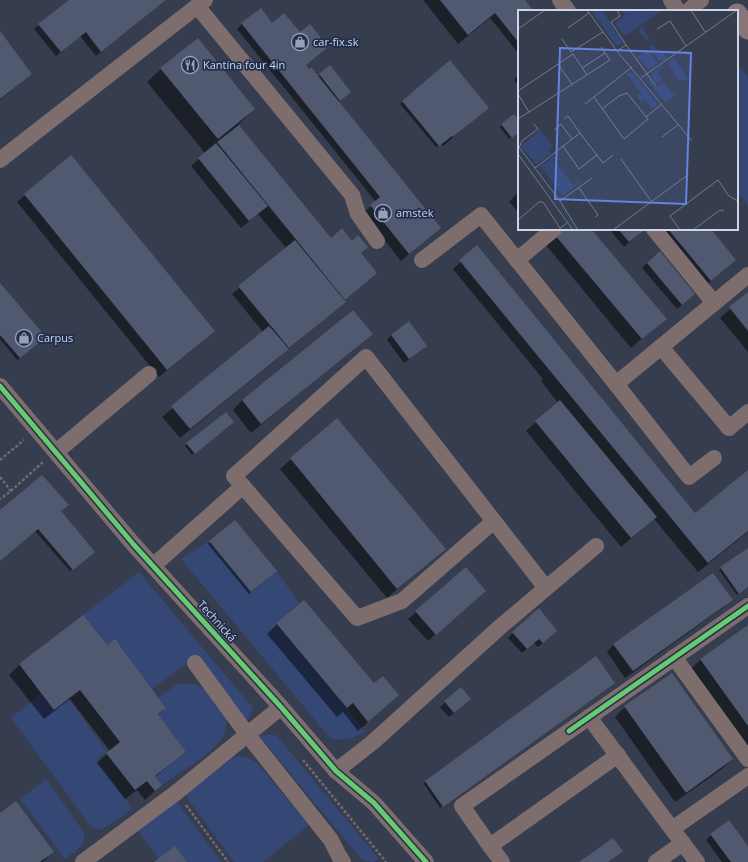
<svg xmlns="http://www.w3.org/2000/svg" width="748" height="862" font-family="'Open Sans',sans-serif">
	<rect width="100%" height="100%" fill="#363d4e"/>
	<g fill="#344775">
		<polygon points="737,64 748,77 748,205 737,192"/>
		<path d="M209 541 251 592 277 571 299 603 276 623 347 708 365 732C350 738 345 743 329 737L181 559Z"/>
		<polygon points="139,572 253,708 247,722 194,658 152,689 115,639 107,645 83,615"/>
		<path d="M187 683C210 686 214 698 227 716 226 724 226 734 221 740 210 755 179 773 162 785L155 776 186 752 158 714 166 708 158 698 176 685Z"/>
		<path d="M41 694 54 710 69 699 107 752 97 760 132 808C124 814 104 834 94 828 91 826 89 823 87 821L11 718Z"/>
		<polygon points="261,735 276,735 379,859 373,862 362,860 259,736"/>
		<polygon points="238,756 247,757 257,763 309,825 263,862 234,862 187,798 187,792 229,759"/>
		<polygon points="46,779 85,834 83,845 65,859 20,799"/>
		<polygon points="176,803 179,805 222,862 187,862 175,846 159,858 136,828"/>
	</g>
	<g fill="#0007">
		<polygon points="71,0 166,0 96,56 80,36 56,56 34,29"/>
		<polygon points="423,0 523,0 532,11 519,11 519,54 490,18 458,44"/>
		<polygon points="242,24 272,24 305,66 318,77 320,75 345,97 338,102 439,228 401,261 363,213 376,202 237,29"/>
		<polygon points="0,33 31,74 0,100"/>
		<polygon points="450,61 488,108 443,146 441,144 436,147 400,104"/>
		<polygon points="161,69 254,109 238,125 330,239 361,253 376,273 277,359 180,438 162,417 263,332 232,294 286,248 258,214 241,228 191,166 205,153 147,82"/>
		<polygon points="519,75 519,86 514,80"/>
		<polygon points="519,123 519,132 509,139 500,127 502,124"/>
		<polygon points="71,156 214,331 159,377 17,202"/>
		<polygon points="519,191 519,213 509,202"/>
		<polygon points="561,229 590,229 665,318 631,348 545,244"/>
		<polygon points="609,229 640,229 642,231 624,247"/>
		<polygon points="650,229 709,229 735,260 701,290"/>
		<polygon points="477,247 695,514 748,471 748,532 698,572 654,519 621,547 526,431 558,403 541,381 543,379 453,269"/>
		<polygon points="647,263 689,298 677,309 642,268"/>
		<polygon points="0,284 42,339 17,360 0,339"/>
		<polygon points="748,293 748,352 720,318"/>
		<polygon points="371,334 251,433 233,410 242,400"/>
		<polygon points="391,335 426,346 404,363 387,340"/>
		<polygon points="337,419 444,549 387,598 280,469"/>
		<polygon points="231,424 192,455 185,446 187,444"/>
		<polygon points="0,511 60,511 91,554 70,571 35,531 0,560"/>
		<polygon points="210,541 274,573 249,594 208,544"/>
		<polygon points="748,549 748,587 737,595 719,570"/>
		<polygon points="466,568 477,598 428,641 408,619"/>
		<polygon points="731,600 724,607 625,678 607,652 614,644"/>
		<polygon points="83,616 106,647 165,708 158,715 185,752 155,777 161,785 145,800 137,790 125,799 97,763 110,751 70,699 44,719 9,675 19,665"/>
		<polygon points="277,624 387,705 358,731 343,712 337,717 267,634"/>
		<polygon points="748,626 748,750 691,669 700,660"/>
		<polygon points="513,633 551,636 538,647 534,643 522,653 508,638"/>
		<polygon points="671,674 732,759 722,769 675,802 615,717 625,707"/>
		<polygon points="611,685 440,808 424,784 426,781"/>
		<polygon points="461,688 465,704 449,717 440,707"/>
		<polygon points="0,815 53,852 43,862 0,862"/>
		<polygon points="711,835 748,846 748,862 722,862 706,840"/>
	</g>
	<g fill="#505970">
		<polygon points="69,0 166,0 101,52 86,32 61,52 38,24"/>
		<polygon points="440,0 525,0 533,11 519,11 519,43 495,13 468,35"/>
		<polygon points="261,8 272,23 284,13 300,32 310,24 328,47 306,65 309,69 311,67 441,228 409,254 370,205 380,197 241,23"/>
		<polygon points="0,31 32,74 0,99"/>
		<polygon points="198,38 255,109 218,139 160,68"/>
		<polygon points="450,60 489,108 453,137 452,136 439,146 402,101"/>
		<polygon points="330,65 351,92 340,101 319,74"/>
		<polygon points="514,114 519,121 519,132 512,138 501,124"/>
		<polygon points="239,125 331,238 342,228 352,241 358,235 368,247 361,253 377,273 345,300 217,142"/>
		<polygon points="216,143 268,206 249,221 198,158"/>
		<polygon points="71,155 215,331 167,370 24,194"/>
		<polygon points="559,229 591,229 667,319 642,339 554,234"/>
		<polygon points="618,229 641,229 643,231 629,242"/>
		<polygon points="668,229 711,229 736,260 711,281"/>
		<polygon points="295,240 346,302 289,348 238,286"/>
		<polygon points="477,245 695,513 748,470 748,531 708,563 459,260"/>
		<polygon points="660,251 695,294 682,305 647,263"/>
		<polygon points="0,283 46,337 20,358 0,335"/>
		<polygon points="748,292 748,331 729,307"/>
		<polygon points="353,310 373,334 261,424 242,400"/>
		<polygon points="409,321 427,346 409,359 391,335"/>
		<polygon points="269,326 289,349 190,429 171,406"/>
		<polygon points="560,400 657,517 631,538 535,421"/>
		<polygon points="226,412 234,422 195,454 186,443"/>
		<polygon points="337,418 446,549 397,589 290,458"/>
		<polygon points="42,475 69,505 61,511 95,552 73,570 38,529 0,561 0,510"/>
		<polygon points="235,520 277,571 251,592 209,541"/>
		<polygon points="748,548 748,587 739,594 720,567"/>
		<polygon points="466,567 486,591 436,635 415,611"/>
		<polygon points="713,573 733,600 633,671 613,644"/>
		<polygon points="304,600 374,683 383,676 399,695 368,722 353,703 347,708 276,623"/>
		<polygon points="539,608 557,631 543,643 539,639 527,649 512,632"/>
		<polygon points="83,615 107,645 115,639 166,708 158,714 186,752 155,776 162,785 155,791 147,781 135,790 106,753 120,742 80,690 54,710 19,664"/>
		<polygon points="748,625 748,726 700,659"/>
		<polygon points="596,656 615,683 443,807 425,781"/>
		<polygon points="672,673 733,759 686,793 624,706"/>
		<polygon points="461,687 471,699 454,713 444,701"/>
		<polygon points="16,801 54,852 40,862 0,862 0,813"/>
		<polygon points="729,820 748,846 748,862 731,862 710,834"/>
		<polygon points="613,838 623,851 608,862 579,862"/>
		<polygon points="175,846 187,862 154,862 159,858"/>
	</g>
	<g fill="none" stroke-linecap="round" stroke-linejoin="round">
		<g stroke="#72696d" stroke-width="2.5" stroke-dasharray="3 2" stroke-linecap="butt">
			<polyline points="0,460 24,440"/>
			<polyline points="0,477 11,491 0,499"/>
			<polyline points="11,491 43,462"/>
			<polyline points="303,760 386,862"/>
			<polyline points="186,805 228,862"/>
		</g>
		<g stroke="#7e6d6d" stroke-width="16">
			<polyline points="560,0 568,11"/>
			<polyline points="671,0 678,11"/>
			<polyline points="197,6 352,195 358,214 377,241"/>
			<polyline points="688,11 701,0"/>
			<polyline points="0,160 205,0"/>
			<polyline points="654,229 714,303"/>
			<polyline points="422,260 481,215 616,384 748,275"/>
			<polyline points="517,260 554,229"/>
			<polyline points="661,347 729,428 748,412"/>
			<polyline points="616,384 689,477 714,458"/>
			<polyline points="0,386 134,545 281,707 336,771 374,803 426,862"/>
			<polyline points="56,452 149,374"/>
			<polyline points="494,521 402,601 357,618 234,476 366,357 546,588"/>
			<polyline points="154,565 243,486"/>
			<polyline points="674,657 748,759"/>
			<polyline points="195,663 247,734 331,840 339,856 343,862"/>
			<polyline points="589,717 672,829 748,776"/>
			<polyline points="336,771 373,742 500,627 596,546"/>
			<polyline points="672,829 697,862"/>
			<polyline points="490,846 462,806 748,606"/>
			<polyline points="83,862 177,792 281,707"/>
			<polyline points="502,862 490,846 618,755"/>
			<polyline points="656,862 683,843"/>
		</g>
		<polyline stroke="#887578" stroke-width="21" points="737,14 748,29"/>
		<g stroke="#222e4e" stroke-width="8">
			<g id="cycleway">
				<polyline points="0,386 134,545 281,707 336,771 374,803 426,862"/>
				<polyline points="569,731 748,606"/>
			</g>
		</g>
		<use href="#cycleway" stroke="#67ca6e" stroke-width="5"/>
	</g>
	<defs>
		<g id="shop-ring" transform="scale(0.9)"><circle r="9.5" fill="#222e4e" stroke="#98a0b3" stroke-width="1.5"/><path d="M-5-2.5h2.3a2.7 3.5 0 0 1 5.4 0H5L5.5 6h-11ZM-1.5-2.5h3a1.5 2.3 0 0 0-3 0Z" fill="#98a0b3"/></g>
		<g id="restaurant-ring" transform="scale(0.9)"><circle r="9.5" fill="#222e4e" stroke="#98a0b3" stroke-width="1.5"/><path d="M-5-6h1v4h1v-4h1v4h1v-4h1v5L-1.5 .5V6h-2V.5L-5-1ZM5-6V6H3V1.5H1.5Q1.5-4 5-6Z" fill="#98a0b3"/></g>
	</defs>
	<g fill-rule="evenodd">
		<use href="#shop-ring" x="300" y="42"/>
		<use href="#restaurant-ring" x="190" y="65"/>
		<use href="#shop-ring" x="383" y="213"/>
		<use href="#shop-ring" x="24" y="338"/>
	</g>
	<g text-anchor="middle" stroke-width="3.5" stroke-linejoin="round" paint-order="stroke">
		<g font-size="11" fill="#ccd5e9" stroke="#222e4e" text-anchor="start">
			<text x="313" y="46">car-fix.sk</text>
			<text x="203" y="69">Kantína four 4in</text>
			<text x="396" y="217">amstek</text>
			<text x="37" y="342">Carpus</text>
		</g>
		<g font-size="11" fill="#ccd5e9" stroke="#222e4e">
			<text transform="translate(217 621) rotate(48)" y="4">Technická</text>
		</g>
	</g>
	<g transform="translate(518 10)">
		<rect width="220" height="220" fill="#363d4e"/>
		<path d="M73 0H84L106 34 98 35ZM103 0H144L107 26 97 14 107 5ZM124 16 132 30 130 32 120 21ZM134 33 142 44 145 42 149 48 142 52 131 37ZM130 39 140 53 131 60 119 47ZM156 48 170 68 165 72 163 69 160 71 150 51ZM144 55 145 57 140 61 144 70 137 73 133 64ZM108 63H115L140 95 134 98 127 89 123 92 119 86 123 83ZM129 66 138 77 145 72 157 86 147 93 128 68ZM22 120 35 137 31 140 33 143 18 154 3 136ZM0 140 45 198 58 220H57L41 194ZM36 145 38 149 36 151 55 175 61 170 63 172 45 186 22 156Z" fill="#344775"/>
		<path fill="none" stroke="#727a8c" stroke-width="1" d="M69 0 99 41 174 131M99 0 102 6 93 12 108 35M173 0 187 22M50 18 71 3M0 19 27 0M139 19 152 11 168 36M44 29 53 42M99 41 108 35 138 76M53 42 85 22M40 54 54 74M64 58 87 43 83 37M123 68 219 0M0 81 55 44 69 65M0 84 11 102M76 87 106 129 130 109 109 83 101 86 84 99M67 94 114 57M128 107 144 94M0 109 92 50 87 43M46 109 50 106 62 123M36 120 43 114 54 129M144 127 161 114M0 136 42 191 60 220M45 136 61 159 79 145M1 138 4 131 20 119 16 114M0 144 55 220M103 149 133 191M17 158 62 123 85 153 95 145M61 178 80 205 77 207M42 191 74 168M0 210 21 192H25L42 218M40 220 50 212M95 220 171 164M162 220 152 206 200 170 211 186 220 191M175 220 202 200 206 201"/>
		<path fill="#6384df" fill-opacity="0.15" stroke="#6384df" stroke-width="2" d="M42 38 173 43 168 194 37 189Z"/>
		<rect width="220" height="220" fill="none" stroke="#ccd5e9" stroke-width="2"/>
	</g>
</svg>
